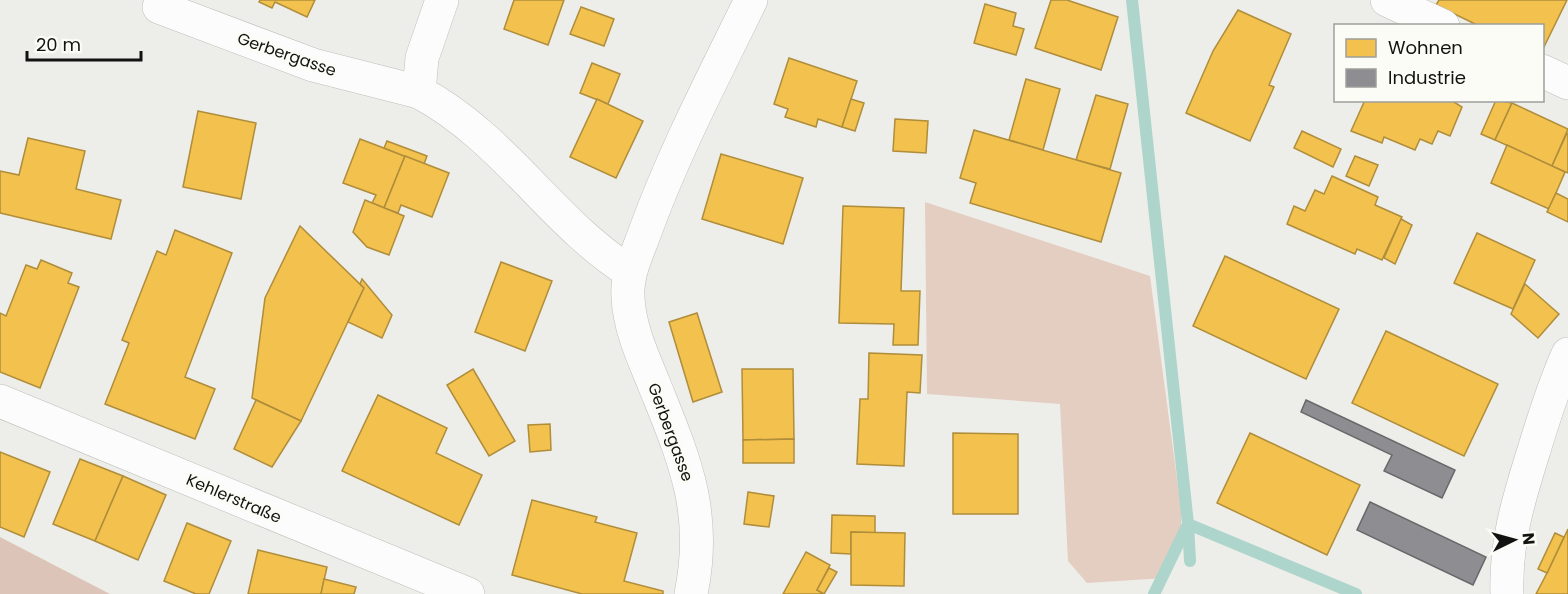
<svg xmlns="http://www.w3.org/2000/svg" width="1568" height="594" font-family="Poppins,sans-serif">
	<rect width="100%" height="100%" fill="#edeee9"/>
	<polygon fill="#e4cec1" points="925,202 1150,276 1181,509 1181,538 1165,578 1087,583 1068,561 1060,404 927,394"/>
	<polygon fill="#dcc5b8" points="0,537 110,594 0,594"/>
	<g fill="#f2c14e" stroke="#af8d3b" stroke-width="1.5">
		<polygon points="260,0 315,0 307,17 275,2 272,8 259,2"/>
		<polygon points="514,0 564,0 548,45 504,29"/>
		<polygon points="1051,0 1067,0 1118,17 1101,70 1035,48"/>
		<polygon points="1439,0 1567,0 1542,51 1542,26 1479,26 1436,5"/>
		<polygon points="985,4 1016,13 1013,26 1024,29 1016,55 974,43"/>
		<polygon points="581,7 614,19 604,46 570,34"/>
		<polygon points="1238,10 1291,34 1269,85 1274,87 1250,141 1186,113 1213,51"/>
		<polygon points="789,58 857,81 842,127 818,119 816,127 785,117 788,109 774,104"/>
		<polygon points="592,63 620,74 608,104 580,93"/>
		<polygon points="1026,79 1060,89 1043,150 1009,140"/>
		<polygon points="1096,95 1128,104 1110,169 1076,160"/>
		<polygon points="597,99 643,121 616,178 570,157"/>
		<polygon points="851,99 864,103 855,131 842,127"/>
		<polygon points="1365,100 1451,100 1462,107 1450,136 1438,131 1432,144 1420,139 1415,150 1384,137 1382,143 1351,131"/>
		<polygon points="1496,100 1512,103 1495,140 1481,134"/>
		<polygon points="1512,103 1568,129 1552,166 1495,140"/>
		<polygon points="198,111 256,123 241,199 183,187"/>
		<polygon points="895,119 928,121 926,153 893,151"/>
		<polygon points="974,130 1121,173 1101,242 970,203 976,183 960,178"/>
		<polygon points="1302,131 1341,149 1333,167 1294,148"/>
		<polygon points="1567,133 1568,134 1568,173 1552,166"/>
		<polygon points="28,138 85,151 76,189 121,200 111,239 0,213 0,171 19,175"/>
		<polygon points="360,139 405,156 384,208 372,203 376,195 343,183"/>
		<polygon points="387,141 427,156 424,164 384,148"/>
		<polygon points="1507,145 1565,172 1549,209 1491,183"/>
		<polygon points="721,154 803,178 783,244 702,219"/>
		<polygon points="405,156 449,173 432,217 401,205 398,213 384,208"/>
		<polygon points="1355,156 1378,165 1369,186 1346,176"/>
		<polygon points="1332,176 1378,197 1375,205 1402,217 1382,260 1357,249 1355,254 1287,224 1294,206 1305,211 1315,190 1324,194"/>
		<polygon points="1556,193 1568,199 1568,222 1547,212"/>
		<polygon points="365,200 404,216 389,255 367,247 353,232"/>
		<polygon points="843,206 904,208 901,291 920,291 918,345 893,345 894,324 839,323"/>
		<polygon points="1401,219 1412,225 1395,264 1384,258"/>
		<polygon points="300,226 364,288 301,421 252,398 265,298"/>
		<polygon points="175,230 232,253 185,377 215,389 195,439 105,404 129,343 122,340 157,251 166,255"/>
		<polygon points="1477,233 1535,260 1513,309 1454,283"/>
		<polygon points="1225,256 1339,309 1306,379 1193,326"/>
		<polygon points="41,260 72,273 68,283 79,287 40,388 0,372 0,313 6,316 26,265 37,269"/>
		<polygon points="501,262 552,281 525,351 475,332"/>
		<polygon points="362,279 392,315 382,338 348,322 364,288 360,284"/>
		<polygon points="1525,284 1559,314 1538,338 1511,314"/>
		<polygon points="697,313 722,392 693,402 669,322"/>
		<polygon points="1386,331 1498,384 1464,456 1352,403"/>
		<polygon points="869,353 922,355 920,393 907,392 904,466 857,464 860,399 868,399"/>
		<polygon points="473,369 515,441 489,456 447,385"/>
		<polygon points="742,369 793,369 794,439 743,440"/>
		<polygon points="378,395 447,428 436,453 482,475 459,525 342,471"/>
		<polygon points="256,400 301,421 272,467 234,449"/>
		<polygon points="550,424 551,450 530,452 528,425"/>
		<polygon points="953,433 1018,434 1018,514 953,514"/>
		<polygon points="1250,433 1360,485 1327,555 1217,503"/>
		<polygon points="794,439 794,463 743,463 743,440"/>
		<polygon points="0,452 50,472 24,537 0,527"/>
		<polygon points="80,459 123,476 95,541 53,524"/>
		<polygon points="123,476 166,495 138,560 95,541"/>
		<polygon points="748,492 774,496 769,527 744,524"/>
		<polygon points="532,500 597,517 595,522 637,533 624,581 663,591 663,594 582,594 512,575"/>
		<polygon points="832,515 875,516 875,533 851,532 851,554 831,553"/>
		<polygon points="187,523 231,541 209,594 196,594 164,581"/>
		<polygon points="1568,529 1568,594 1536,594 1547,573"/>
		<polygon points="851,532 905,533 904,586 851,585"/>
		<polygon points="1555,533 1564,537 1547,573 1538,569"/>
		<polygon points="258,550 327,567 321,594 248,594"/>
		<polygon points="806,552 830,565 817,590 824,594 783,594"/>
		<polygon points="829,568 837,572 824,594 817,590"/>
		<polygon points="324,579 356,587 354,594 321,594"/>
	</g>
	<g fill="#8d8d92" stroke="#68686b" stroke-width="1.5">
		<polygon points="1306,400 1455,470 1442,498 1384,471 1392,455 1301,412"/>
		<polygon points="1370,502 1486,557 1473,585 1357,530"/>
	</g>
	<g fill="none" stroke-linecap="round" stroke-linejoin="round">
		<g stroke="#add5cc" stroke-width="12">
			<polyline points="1132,0 1188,524 1190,561"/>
			<polyline points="1154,594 1188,524 1356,594"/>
		</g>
		<g stroke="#bebfbb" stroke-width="34">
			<g id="minor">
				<path d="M442 0 422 58 419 92C505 138 551 222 630 272"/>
				<polyline points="1387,0 1443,26"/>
				<polyline points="159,7 313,65 419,92"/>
				<polyline points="1542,71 1568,83"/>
				<polyline points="0,401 468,594"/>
				<path d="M691 594C708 511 684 459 654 384 643 357 629 327 628 297 626 275 638 252 645 232 674 152 714 76 751 0"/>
				<path d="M1507 594C1505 542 1519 498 1534 450 1544 417 1554 385 1568 354"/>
			</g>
		</g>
		<use href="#minor" stroke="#fcfcfc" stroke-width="33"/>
	</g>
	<g text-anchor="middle" stroke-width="6" stroke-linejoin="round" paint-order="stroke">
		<g font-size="16" fill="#121310" stroke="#fbfcf6">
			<text transform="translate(287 54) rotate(19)" y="6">Gerbergasse</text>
			<text transform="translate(671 432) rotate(70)" y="6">Gerbergasse</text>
			<text transform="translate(234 498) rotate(23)" y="6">Kehlerstraße</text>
		</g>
	</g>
	<rect x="1334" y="24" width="210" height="78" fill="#fbfcf6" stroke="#9e9f9a" stroke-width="1.5"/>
	<rect x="1346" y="39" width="30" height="18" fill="#f2c14e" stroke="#9e9f9a" stroke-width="1.5"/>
	<text x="1388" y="54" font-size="18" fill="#121310">Wohnen</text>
	<rect x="1346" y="69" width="30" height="18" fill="#8d8d92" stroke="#9e9f9a" stroke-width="1.5"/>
	<text x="1388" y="84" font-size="18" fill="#121310">Industrie</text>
	<g transform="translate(1514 540) rotate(85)" stroke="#fbfcf6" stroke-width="4.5" paint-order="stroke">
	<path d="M0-4.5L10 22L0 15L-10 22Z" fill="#121310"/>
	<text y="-9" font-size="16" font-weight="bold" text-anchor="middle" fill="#121310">N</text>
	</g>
	<path d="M27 51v9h114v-9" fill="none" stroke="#121310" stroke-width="3"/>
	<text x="36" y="51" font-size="18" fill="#121310" stroke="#fbfcf6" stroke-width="4.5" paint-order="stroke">20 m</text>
</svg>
